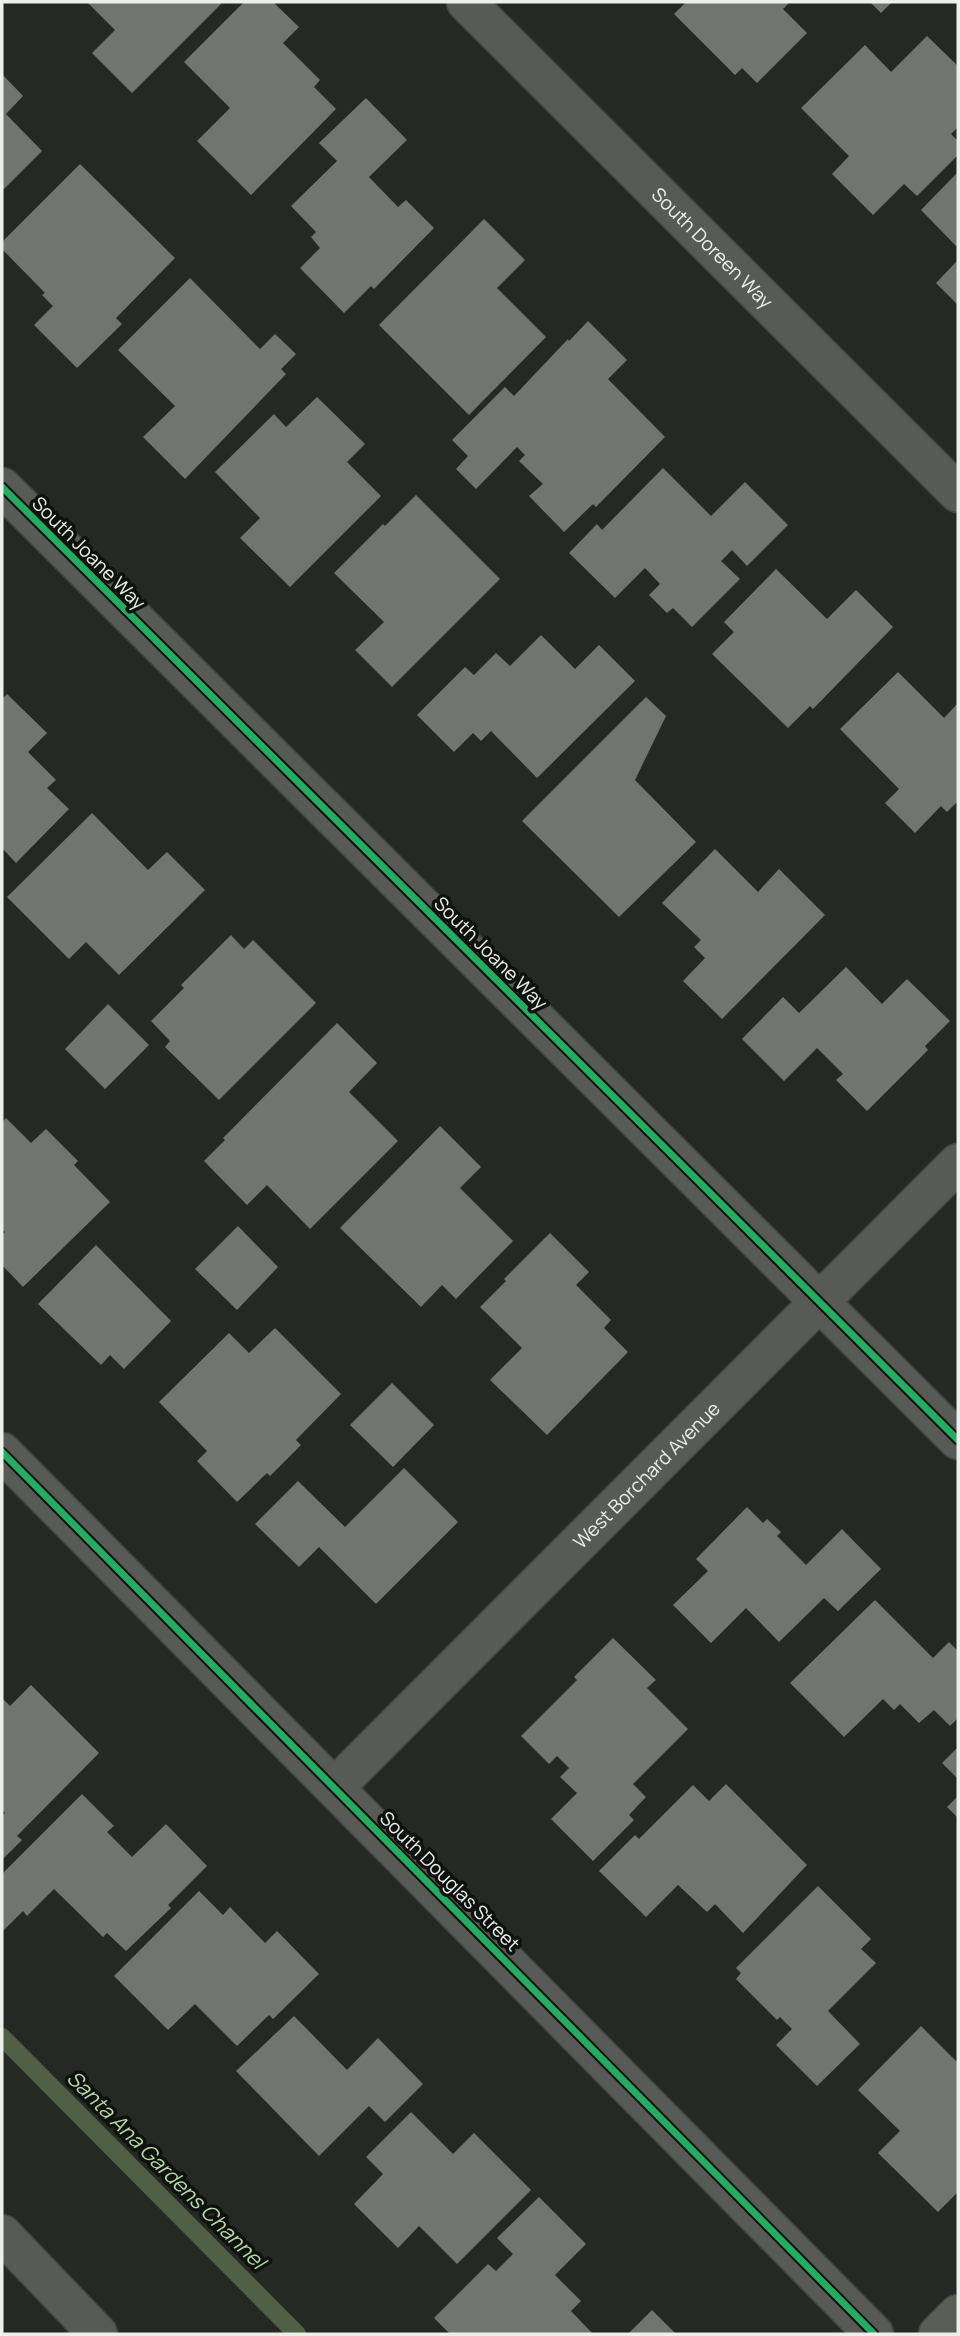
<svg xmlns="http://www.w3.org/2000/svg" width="960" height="2336" font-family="Manrope,sans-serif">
	<rect width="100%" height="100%" fill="#262824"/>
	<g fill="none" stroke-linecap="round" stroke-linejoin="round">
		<polyline stroke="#4f6046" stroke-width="18" points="2,2037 297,2334"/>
	</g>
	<g fill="#727470">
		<polygon points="87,2 223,2 132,93 92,53 115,30"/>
		<polygon points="244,2 273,2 299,27 283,43 320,80 314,87 336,109 251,195 197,141 230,108 184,62"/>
		<polygon points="686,2 790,2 783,9 807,33 757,83 742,68 735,75 674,14"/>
		<polygon points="870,2 892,2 881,13"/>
		<polygon points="927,36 958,66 958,127 951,134 958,141 958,155 917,196 904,184 873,215 832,174 849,156 801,108 865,45 891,72"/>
		<polygon points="2,74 23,96 6,114 42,151 2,191"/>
		<polygon points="366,98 407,140 369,177 398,207 406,200 434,228 374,289 371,286 344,313 300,268 320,248 311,237 316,232 291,206 337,161 319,143"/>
		<polygon points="80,164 175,258 116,318 122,324 77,368 34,325 53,306 42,295 45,293 2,249 2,242"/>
		<polygon points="958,172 958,248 921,210"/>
		<polygon points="484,219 525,260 497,288 546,337 469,415 379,325"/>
		<polygon points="958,260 958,305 936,283"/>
		<polygon points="190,278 260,349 275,334 296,354 281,369 286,374 185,479 143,437 175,406 118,350"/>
		<polygon points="588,321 627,360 608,379 665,437 596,507 593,504 564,532 529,496 543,484 519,461 525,455 517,447 476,489 456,469 468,456 452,440 505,387 514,396 568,339 569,341"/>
		<polygon points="317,397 365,444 347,462 381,496 290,587 240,538 260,518 215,472 274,414 286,427"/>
		<polygon points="663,468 711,516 745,482 788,525 747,566 732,550 721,561 740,579 692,627 673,608 667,613 649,595 660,584 645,568 615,598 569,553 597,524 602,530"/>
		<polygon points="416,495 500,579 392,687 355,650 384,622 334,573 383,524 385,526"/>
		<polygon points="776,569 827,619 856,590 893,627 813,709 810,706 788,728 712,654 734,632 724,622"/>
		<polygon points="541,635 575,669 599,645 635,681 537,778 491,731 481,741 473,733 454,752 417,715 465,667 474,675 496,653 510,666"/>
		<polygon points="898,672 944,718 958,703 958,801 947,812 941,806 915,833 885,803 899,789 840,729"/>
		<polygon points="7,694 47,733 28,752 56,780 47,788 69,809 16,863 2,848 2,699"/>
		<polygon points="646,697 666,716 635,780 696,842 619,917 522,821"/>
		<polygon points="92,813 148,870 167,852 205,890 119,975 86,942 69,959 7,897"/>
		<polygon points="715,849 758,892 779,869 825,915 722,1019 683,981 705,958 694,947 701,940 662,903"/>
		<polygon points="231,935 244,949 253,940 316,1003 219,1100 165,1047 170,1041 151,1021 184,988 181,985"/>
		<polygon points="846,967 882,1004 907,979 950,1021 925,1046 928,1050 867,1111 836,1080 843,1074 817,1048 784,1081 742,1039 783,997 799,1013"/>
		<polygon points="108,1004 149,1045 105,1089 65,1049"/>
		<polygon points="337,1023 377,1063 349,1092 398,1141 310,1229 267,1185 247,1205 204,1161 225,1140 223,1138"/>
		<polygon points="6,1118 31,1143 46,1129 78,1161 74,1165 110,1202 23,1287 2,1265 2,1235 5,1232 2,1229 2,1122"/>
		<polygon points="440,1126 481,1167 460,1188 513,1241 456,1299 442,1285 421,1307 340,1228"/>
		<polygon points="238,1226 278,1267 237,1310 195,1269"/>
		<polygon points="550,1233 589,1272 576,1285 611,1320 604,1328 628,1352 547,1435 490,1380 522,1348 480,1307 506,1281 504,1279"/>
		<polygon points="96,1245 171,1321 124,1369 110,1355 101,1365 38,1304"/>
		<polygon points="275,1328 341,1394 296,1440 301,1445 270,1476 267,1473 237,1502 197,1461 207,1451 159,1402 229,1333 249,1353"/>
		<polygon points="392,1383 434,1425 393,1467 350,1425"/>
		<polygon points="404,1468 458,1522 376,1604 319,1547 299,1567 255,1524 298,1481 345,1527"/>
		<polygon points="747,1507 763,1523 767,1519 781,1532 777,1536 806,1565 842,1529 881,1569 838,1611 824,1598 779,1642 746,1608 711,1643 673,1605 708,1571 696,1559"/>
		<polygon points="875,1600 933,1658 949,1642 958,1651 958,1718 950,1726 934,1710 919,1723 900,1704 894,1710 883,1699 844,1737 790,1683"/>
		<polygon points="613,1638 656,1680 647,1688 688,1729 633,1784 646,1797 629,1815 634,1820 593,1861 551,1819 577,1793 560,1777 569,1768 557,1756 549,1764 521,1736 577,1680 574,1677"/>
		<polygon points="31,1685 99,1753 17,1836 22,1840 2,1860 2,1816 5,1813 2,1809 2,1698 10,1706"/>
		<polygon points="958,1747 958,1779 942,1763"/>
		<polygon points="726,1784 807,1865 743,1933 715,1904 707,1912 678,1885 646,1917 599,1871 635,1835 639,1839 693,1785 709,1801"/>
		<polygon points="82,1794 114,1826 107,1832 132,1857 166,1824 207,1866 168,1905 171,1908 126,1951 107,1933 103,1937 54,1889 27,1916 23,1911 2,1932 2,1874"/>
		<polygon points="958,1796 958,1818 947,1807"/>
		<polygon points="818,1886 871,1939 861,1949 876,1963 828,2011 860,2044 817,2086 776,2045 792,2029 780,2017 777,2020 736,1979 741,1973 736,1968"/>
		<polygon points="199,1891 223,1915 230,1907 265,1943 277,1931 319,1974 273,2019 269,2015 237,2046 195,2004 168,2030 114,1976"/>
		<polygon points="294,2016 347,2070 378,2038 423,2084 385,2122 369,2106 319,2156 236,2071"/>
		<polygon points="921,2026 958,2063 958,2192 938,2212 878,2153 900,2131 858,2090"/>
		<polygon points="411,2112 453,2154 474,2133 531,2190 457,2264 419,2226 398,2248 354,2204 383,2174 366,2157"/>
		<polygon points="539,2197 586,2244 555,2275 581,2301 571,2311 593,2334 450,2334 434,2318 488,2264 496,2271 513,2254 497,2238"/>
		<polygon points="652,2310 676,2334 628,2334"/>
	</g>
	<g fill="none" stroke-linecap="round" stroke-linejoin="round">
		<g stroke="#434542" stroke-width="41">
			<g id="minor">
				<path id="s1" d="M466 2 958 493"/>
				<polyline points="2,487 958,1440"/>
				<polyline points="2,1452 874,2334"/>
				<path id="s2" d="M335 1787 958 1163"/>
			</g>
		</g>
		<g stroke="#434542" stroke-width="41">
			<polyline id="tertiary" points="2,2234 98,2334"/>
		</g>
		<g stroke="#434542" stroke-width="41">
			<polyline id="primary" points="938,2334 958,2314"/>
		</g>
		<use href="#minor" stroke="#585a56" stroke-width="38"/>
		<use href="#tertiary" stroke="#585a56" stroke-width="38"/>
		<use href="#primary" stroke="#595f55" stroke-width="38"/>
		<g stroke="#0f110f" stroke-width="11">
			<g id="cycleway">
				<polyline points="2,487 958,1440"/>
				<polyline points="2,1452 874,2334"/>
			</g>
		</g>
		<use href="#cycleway" stroke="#26ab63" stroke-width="7"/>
	</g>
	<g text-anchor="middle" stroke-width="7" stroke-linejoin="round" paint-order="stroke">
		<g font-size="19" fill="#edefeb" stroke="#0f110f">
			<text dy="7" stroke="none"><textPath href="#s1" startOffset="348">South Doreen Way</textPath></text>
			<text transform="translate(89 553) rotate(45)" y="7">South Joane Way</text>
			<text transform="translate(491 953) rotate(45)" y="7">South Joane Way</text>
			<text dy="7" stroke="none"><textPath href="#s2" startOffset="441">West Borchard Avenue</textPath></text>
			<text transform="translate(450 1881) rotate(45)" y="7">South Douglas Street</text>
		</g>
		<g font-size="21" font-style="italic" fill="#b6d8a4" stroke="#0f110f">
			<text transform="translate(166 2170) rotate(45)" y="7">Santa Ana Gardens Channel</text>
		</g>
	</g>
	<rect width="960" height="2336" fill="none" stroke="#edefeb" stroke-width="7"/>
</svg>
